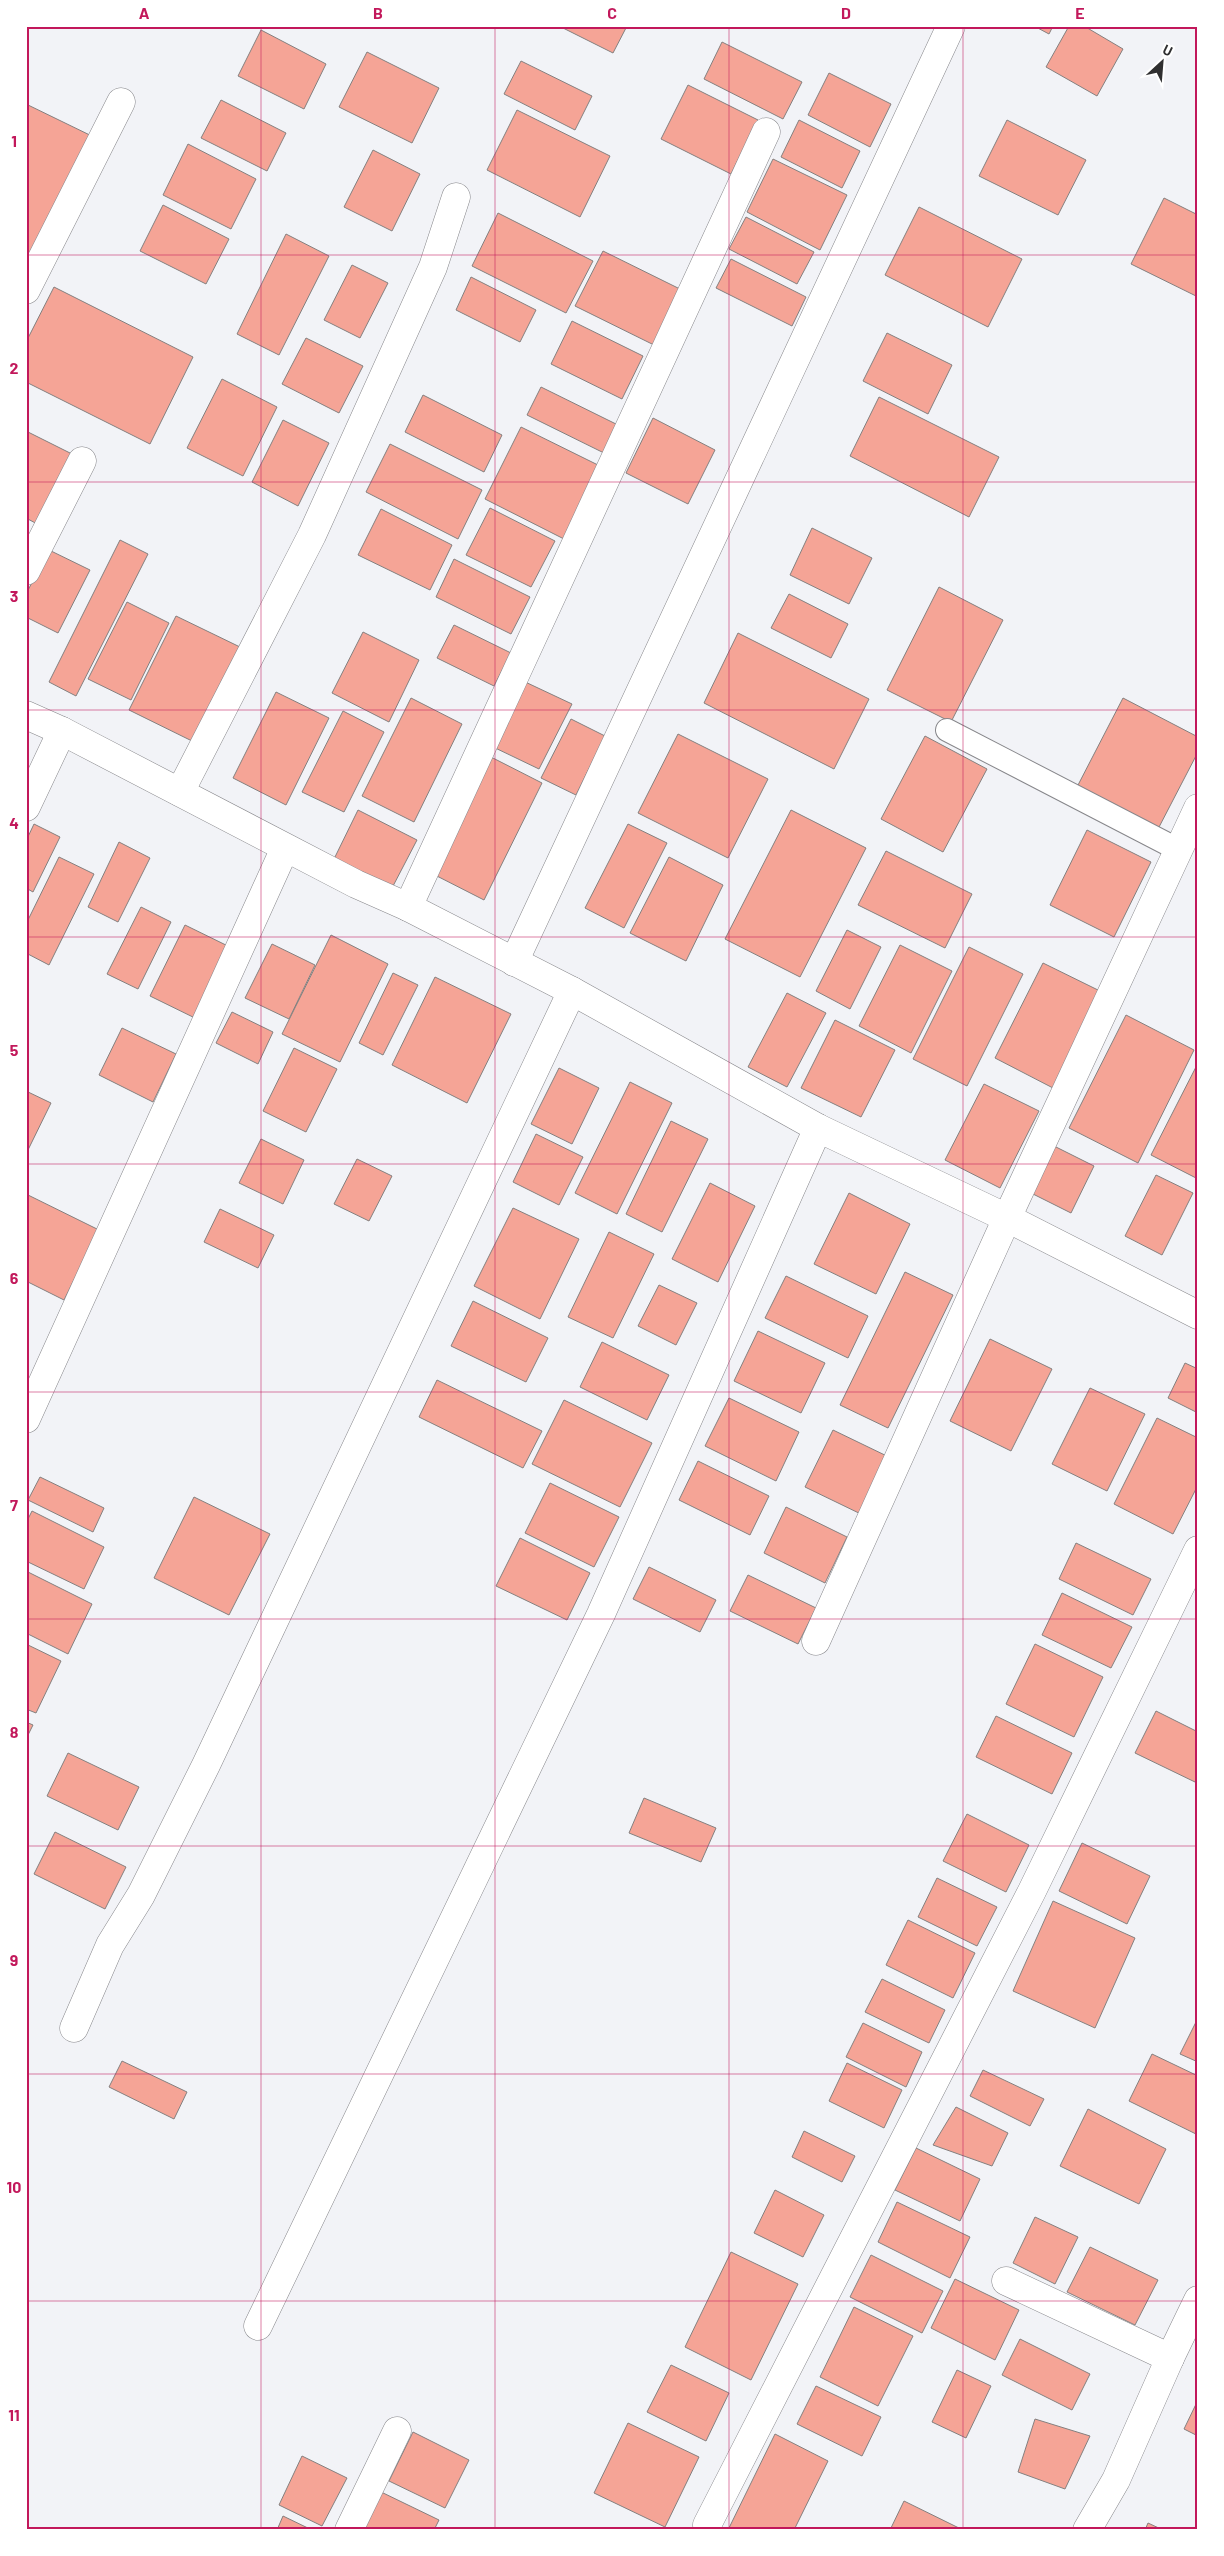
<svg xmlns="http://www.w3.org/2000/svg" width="1224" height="2556" font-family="Barlow,sans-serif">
	<rect width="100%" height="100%" fill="#f2f3f7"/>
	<g fill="#f5a496" stroke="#84807f">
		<polygon points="559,26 627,26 613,53"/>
		<polygon points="1034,26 1053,26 1049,34"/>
		<polygon points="1069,26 1084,26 1123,49 1097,96 1046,67"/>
		<polygon points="261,30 326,64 304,109 238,76"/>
		<polygon points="722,42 802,82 783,119 704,79"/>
		<polygon points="367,52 439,88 412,143 339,107"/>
		<polygon points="521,61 592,96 575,130 504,94"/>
		<polygon points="829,73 891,104 870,147 808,115"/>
		<polygon points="688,85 758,120 731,174 661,139"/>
		<polygon points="221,100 286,133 267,171 201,138"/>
		<polygon points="26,104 100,140 39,262 26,255"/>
		<polygon points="517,110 610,156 580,217 487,170"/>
		<polygon points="799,120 860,151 842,188 781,157"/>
		<polygon points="1007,120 1086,160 1058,215 979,176"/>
		<polygon points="188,144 256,179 231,229 163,195"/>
		<polygon points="373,150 420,174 392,231 344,207"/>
		<polygon points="773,159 847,195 820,250 747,212"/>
		<polygon points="1164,198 1198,215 1196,296 1131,264"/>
		<polygon points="163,205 229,239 206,284 140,251"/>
		<polygon points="919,207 1022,259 988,327 885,275"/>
		<polygon points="498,213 593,261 566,313 472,266"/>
		<polygon points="746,217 814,252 797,284 729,249"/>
		<polygon points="286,234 329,256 279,355 237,334"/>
		<polygon points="603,251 682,290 654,345 575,306"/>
		<polygon points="731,259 806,297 792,326 716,288"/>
		<polygon points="352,265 388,283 360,338 324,320"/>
		<polygon points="471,277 536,310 520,342 456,310"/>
		<polygon points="54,287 193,357 150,444 26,382 26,342"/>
		<polygon points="572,321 643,356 622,399 551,364"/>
		<polygon points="887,333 952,365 928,414 863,381"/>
		<polygon points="306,338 363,366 339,413 282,384"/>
		<polygon points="222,379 277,407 243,476 187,448"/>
		<polygon points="541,387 618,425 604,453 527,415"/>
		<polygon points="423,395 502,435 484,472 405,432"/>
		<polygon points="879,397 999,457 969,517 850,456"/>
		<polygon points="653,418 715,450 688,504 626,473"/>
		<polygon points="283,420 329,443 298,506 252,482"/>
		<polygon points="521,427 600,466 564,539 485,499"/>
		<polygon points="26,431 76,456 41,526 26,518"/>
		<polygon points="390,444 482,490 458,539 366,492"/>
		<polygon points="490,508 555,541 531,587 466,555"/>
		<polygon points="381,509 452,545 430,590 358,555"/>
		<polygon points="812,528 872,558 849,604 790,575"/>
		<polygon points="120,540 148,554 76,696 49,682"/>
		<polygon points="49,550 90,570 58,633 26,617 26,594"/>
		<polygon points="454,559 530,597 511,634 436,597"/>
		<polygon points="939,587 1003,620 951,722 887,690"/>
		<polygon points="789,594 848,624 831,658 771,628"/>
		<polygon points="127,602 169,623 131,700 88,679"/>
		<polygon points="176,616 240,647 192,741 129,710"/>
		<polygon points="454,625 511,653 494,686 437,658"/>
		<polygon points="363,632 419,660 389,722 332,693"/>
		<polygon points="738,633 869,699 834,769 704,703"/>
		<polygon points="521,680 572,704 539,769 489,745"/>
		<polygon points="276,692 329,718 286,805 233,778"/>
		<polygon points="411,698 462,724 414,822 362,796"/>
		<polygon points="1123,698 1198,737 1198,752 1158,829 1077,787"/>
		<polygon points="343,711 384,732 344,812 302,792"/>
		<polygon points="571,719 605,736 576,795 541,778"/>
		<polygon points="678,734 768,779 728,858 638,813"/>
		<polygon points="925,736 987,769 943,852 881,819"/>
		<polygon points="489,756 542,783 484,900 431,873"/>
		<polygon points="358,810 417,840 392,888 334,859"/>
		<polygon points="791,810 866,848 800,977 725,939"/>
		<polygon points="34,824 60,837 33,892 26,888 26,841"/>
		<polygon points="628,824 667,843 624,928 585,908"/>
		<polygon points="1087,830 1151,862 1114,937 1050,905"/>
		<polygon points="119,842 150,858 118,922 88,907"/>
		<polygon points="886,851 972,894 945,948 858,905"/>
		<polygon points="59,857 94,874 49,965 26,953 26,924"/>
		<polygon points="669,857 723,885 686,961 630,933"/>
		<polygon points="141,907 171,922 138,989 107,974"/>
		<polygon points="185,925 234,949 199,1020 150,996"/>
		<polygon points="847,930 881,947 850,1009 816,991"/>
		<polygon points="331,935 388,964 340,1062 282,1034"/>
		<polygon points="272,944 315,965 289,1019 245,998"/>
		<polygon points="900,945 952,971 911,1053 859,1026"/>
		<polygon points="969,947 1023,974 967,1086 913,1059"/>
		<polygon points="1043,963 1102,992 1053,1088 995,1058"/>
		<polygon points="393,973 418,985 383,1055 359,1043"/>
		<polygon points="435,977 511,1014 467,1103 392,1065"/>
		<polygon points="787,993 826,1013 787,1087 748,1067"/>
		<polygon points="232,1012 273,1032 258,1064 216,1043"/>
		<polygon points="1126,1015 1194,1050 1138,1163 1069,1128"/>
		<polygon points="835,1020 895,1050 861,1117 801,1088"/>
		<polygon points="122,1028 176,1054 153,1102 99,1075"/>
		<polygon points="294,1048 337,1069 306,1132 263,1111"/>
		<polygon points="1198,1063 1198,1179 1151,1155"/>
		<polygon points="559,1068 599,1088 572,1144 531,1124"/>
		<polygon points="630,1082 672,1103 617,1214 575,1193"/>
		<polygon points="984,1084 1039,1111 1000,1188 945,1160"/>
		<polygon points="26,1091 51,1103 26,1154"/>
		<polygon points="671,1121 708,1139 662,1232 626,1214"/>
		<polygon points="536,1134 583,1157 559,1205 513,1182"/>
		<polygon points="261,1139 304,1160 283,1204 239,1183"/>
		<polygon points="1046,1142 1094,1166 1071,1213 1023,1189"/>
		<polygon points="357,1159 392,1176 369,1221 334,1204"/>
		<polygon points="1156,1175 1193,1193 1162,1255 1125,1236"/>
		<polygon points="710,1183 755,1206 718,1282 672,1259"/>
		<polygon points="849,1193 910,1224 876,1294 814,1264"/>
		<polygon points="26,1194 99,1230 64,1300 26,1281"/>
		<polygon points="513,1208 579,1239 540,1319 474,1286"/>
		<polygon points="220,1209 274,1235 258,1268 204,1242"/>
		<polygon points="609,1232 654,1254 613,1338 568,1317"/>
		<polygon points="905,1272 953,1295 888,1428 840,1405"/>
		<polygon points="786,1276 868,1316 848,1358 765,1318"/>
		<polygon points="659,1285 697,1303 676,1345 638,1326"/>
		<polygon points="473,1301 548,1338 526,1382 451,1346"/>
		<polygon points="758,1331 825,1363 801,1413 734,1381"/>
		<polygon points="990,1339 1052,1369 1011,1451 950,1421"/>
		<polygon points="602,1342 669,1375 647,1420 580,1387"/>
		<polygon points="1185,1363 1198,1369 1198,1413 1168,1398"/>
		<polygon points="437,1380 542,1431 523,1468 419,1417"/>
		<polygon points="1090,1388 1145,1414 1107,1491 1052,1464"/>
		<polygon points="729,1398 799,1432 776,1481 705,1446"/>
		<polygon points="564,1400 652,1443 620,1507 532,1464"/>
		<polygon points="1157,1418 1198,1438 1198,1485 1173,1534 1114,1504"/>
		<polygon points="833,1430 893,1459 865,1516 805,1487"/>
		<polygon points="698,1461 769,1496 750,1535 679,1500"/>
		<polygon points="40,1477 104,1508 93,1532 28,1500"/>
		<polygon points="550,1483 619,1517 594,1567 525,1533"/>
		<polygon points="194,1497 270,1534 229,1615 154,1578"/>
		<polygon points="786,1507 847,1537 825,1583 764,1553"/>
		<polygon points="32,1511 104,1547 84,1589 26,1561 26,1523"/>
		<polygon points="520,1538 590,1573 567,1620 496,1586"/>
		<polygon points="1076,1543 1151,1579 1133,1615 1059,1579"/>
		<polygon points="649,1567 716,1600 700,1632 633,1599"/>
		<polygon points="26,1571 92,1604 68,1654 26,1633"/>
		<polygon points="748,1575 816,1608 798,1644 730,1611"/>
		<polygon points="1062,1593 1132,1627 1111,1668 1042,1635"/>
		<polygon points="26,1644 61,1661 36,1713 26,1709"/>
		<polygon points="1035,1644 1103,1677 1074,1737 1006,1704"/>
		<polygon points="1156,1711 1198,1732 1198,1777 1195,1782 1135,1753"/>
		<polygon points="996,1716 1072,1753 1052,1794 976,1757"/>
		<polygon points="26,1722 33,1725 26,1739"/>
		<polygon points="68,1753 139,1787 118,1830 47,1796"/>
		<polygon points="644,1798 716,1828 701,1862 629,1833"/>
		<polygon points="967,1814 1029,1845 1006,1892 943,1861"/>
		<polygon points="55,1832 126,1867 105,1909 34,1874"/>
		<polygon points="1082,1843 1150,1876 1127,1924 1059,1891"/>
		<polygon points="937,1878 997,1907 977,1946 918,1917"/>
		<polygon points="1053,1901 1135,1938 1095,2028 1013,1991"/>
		<polygon points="908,1920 975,1953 953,1998 886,1965"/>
		<polygon points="882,1979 945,2010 929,2043 865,2012"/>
		<polygon points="1198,2018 1198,2062 1180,2054"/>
		<polygon points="863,2023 922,2052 906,2087 846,2057"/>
		<polygon points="1152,2054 1198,2076 1198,2135 1129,2101"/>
		<polygon points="122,2061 187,2092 174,2119 109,2087"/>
		<polygon points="847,2063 902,2090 884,2128 829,2101"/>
		<polygon points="983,2070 1044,2099 1030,2126 970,2096"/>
		<polygon points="956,2107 1008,2133 992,2166 933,2145"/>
		<polygon points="1088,2109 1166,2149 1139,2204 1060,2166"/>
		<polygon points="804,2131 855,2156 842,2182 792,2157"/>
		<polygon points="916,2148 980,2179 960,2221 895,2190"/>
		<polygon points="775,2190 824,2215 803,2257 754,2233"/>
		<polygon points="897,2202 970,2237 950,2278 878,2242"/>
		<polygon points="1035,2217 1078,2237 1055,2284 1013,2263"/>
		<polygon points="1090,2247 1158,2280 1135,2325 1067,2292"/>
		<polygon points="731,2252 798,2284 751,2380 685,2347"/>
		<polygon points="871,2255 943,2291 922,2333 850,2297"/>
		<polygon points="955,2279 1019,2310 995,2360 931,2328"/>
		<polygon points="854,2307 913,2336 878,2406 820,2377"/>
		<polygon points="1020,2339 1090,2374 1072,2410 1002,2375"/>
		<polygon points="671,2365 729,2393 706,2441 647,2412"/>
		<polygon points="957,2370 991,2386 966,2438 932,2422"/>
		<polygon points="816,2386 881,2417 862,2456 797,2424"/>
		<polygon points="1198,2400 1198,2436 1184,2429"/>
		<polygon points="1035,2419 1090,2436 1065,2489 1018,2472"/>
		<polygon points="628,2423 699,2457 665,2527 594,2493"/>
		<polygon points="413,2432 469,2460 445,2508 389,2481"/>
		<polygon points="775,2434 828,2461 794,2530 728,2530"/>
		<polygon points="302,2456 347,2478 322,2526 279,2505"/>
		<polygon points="377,2490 439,2520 434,2530 358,2530"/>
		<polygon points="904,2501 963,2530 890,2530"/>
		<polygon points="283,2516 312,2530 277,2530"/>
		<polygon points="1148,2523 1163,2530 1145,2530"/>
	</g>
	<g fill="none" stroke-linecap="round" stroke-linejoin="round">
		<g stroke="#87878b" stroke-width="24">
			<polyline id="lane" points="947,730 1177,849"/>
		</g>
		<g stroke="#87878b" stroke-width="29">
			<g id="street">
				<polyline points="26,290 121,102"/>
				<polyline points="26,571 82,461"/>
				<polyline points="180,792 312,535 433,267 456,197"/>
				<polyline points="26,807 62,731"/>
				<polyline points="408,907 766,132"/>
				<polyline points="514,962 951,26"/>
				<polyline points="26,1419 285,848"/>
				<polyline points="816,1641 1007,1218 1198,808"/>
				<polyline points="74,2028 110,1945 141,1895 206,1765 572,991"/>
				<polyline points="1006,2281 1170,2358"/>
				<polyline points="258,2326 601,1614 818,1128"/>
				<polyline points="707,2525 1032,1891 1198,1550"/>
				<polyline points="349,2530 397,2431"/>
				<polyline points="1087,2530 1116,2480 1170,2358 1198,2300"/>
			</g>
		</g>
		<g stroke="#87878b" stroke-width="29">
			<polyline id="secondary" points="26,715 62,731 356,884 408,907 572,991 818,1128 1007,1218 1198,1315"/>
		</g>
		<use href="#lane" stroke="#fff" stroke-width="22"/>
		<use href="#street" stroke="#fff" stroke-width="28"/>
		<use href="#secondary" stroke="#fff" stroke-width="28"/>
	</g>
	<path fill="none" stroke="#c2185b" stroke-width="1" stroke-opacity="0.55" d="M261 26V2530M495 26V2530M729 26V2530M963 26V2530M26 255H1198M26 482H1198M26 710H1198M26 937H1198M26 1164H1198M26 1392H1198M26 1619H1198M26 1846H1198M26 2074H1198M26 2301H1198"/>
	<rect width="1224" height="2556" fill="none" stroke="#ffffff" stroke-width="55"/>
	<g transform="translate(1162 62) rotate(26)" stroke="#ffffff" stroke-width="4" paint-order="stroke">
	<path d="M0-4L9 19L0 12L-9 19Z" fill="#2f2f30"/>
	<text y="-8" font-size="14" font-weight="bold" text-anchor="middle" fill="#2f2f30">U</text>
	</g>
	<rect x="28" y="28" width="1168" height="2500" fill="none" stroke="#c2185b" stroke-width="2"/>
	<g font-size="16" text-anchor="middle" font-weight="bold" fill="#c2185b">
		<text x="144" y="19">A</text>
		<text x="378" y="19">B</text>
		<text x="612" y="19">C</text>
		<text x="846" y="19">D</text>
		<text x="1080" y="19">E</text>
		<text x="14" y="147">1</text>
		<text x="14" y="374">2</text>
		<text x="14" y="602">3</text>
		<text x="14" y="829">4</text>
		<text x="14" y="1056">5</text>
		<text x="14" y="1284">6</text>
		<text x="14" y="1511">7</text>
		<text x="14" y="1738">8</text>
		<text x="14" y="1966">9</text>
		<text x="14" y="2193">10</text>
		<text x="14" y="2421">11</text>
	</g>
</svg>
